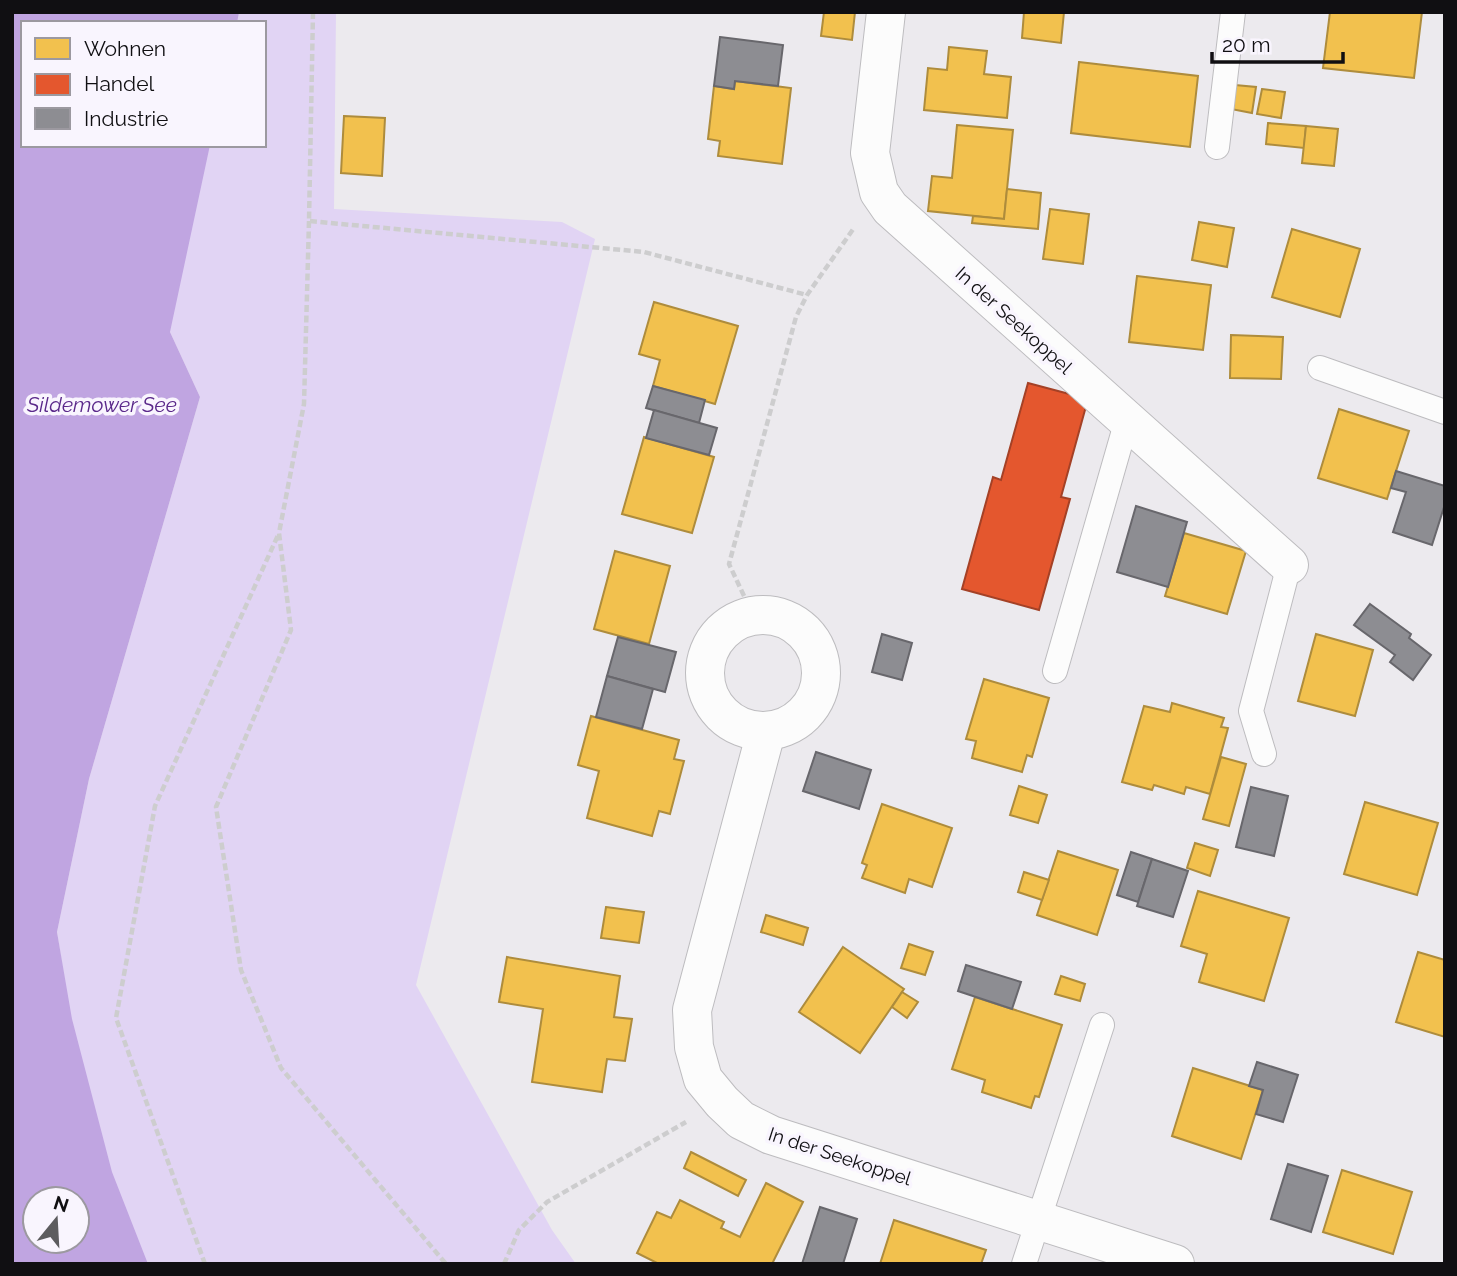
<svg xmlns="http://www.w3.org/2000/svg" width="1457" height="1276" font-family="Raleway,sans-serif">
	<rect width="100%" height="100%" fill="#eceaee"/>
	<polygon fill="#e1d4f4" points="159,12 336,12 334,209 562,222 595,239 416,985 552,1230 576,1264 109,1264 57,932 89,779 200,397 170,332 163,145 264,145 264,23 173,23"/>
	<path fill="#c0a5e1" fill-rule="evenodd" d="M12 12H239L237 23H23V145H210L170 332 200 397 89 779 57 932 72 1019 112 1172 148 1264H12ZM35 1199H77V1241H35Z"/>
	<g fill="#f2c14e" stroke="#ae8c3c" stroke-width="2">
		<polygon points="824,12 855,12 852,40 821,36"/>
		<polygon points="1024,12 1064,12 1061,43 1022,38"/>
		<polygon points="1330,12 1422,12 1414,78 1323,68"/>
		<polygon points="949,47 987,51 984,74 1011,77 1007,118 924,110 928,68 947,70"/>
		<polygon points="1079,62 1198,76 1190,147 1071,133"/>
		<polygon points="735,81 791,88 782,164 718,156 720,141 708,139 714,86 734,89"/>
		<polygon points="1235,85 1256,87 1252,113 1231,109"/>
		<polygon points="1262,89 1285,92 1281,118 1257,114"/>
		<polygon points="344,116 385,118 382,176 341,173"/>
		<polygon points="1268,123 1306,126 1304,148 1266,144"/>
		<polygon points="957,125 1013,130 1004,219 928,211 932,176 952,178"/>
		<polygon points="1306,126 1338,129 1334,166 1302,163"/>
		<polygon points="1007,189 1041,193 1038,229 972,223 973,216 1004,219"/>
		<polygon points="1050,209 1089,214 1083,264 1043,259"/>
		<polygon points="1199,222 1234,228 1227,267 1192,260"/>
		<polygon points="1292,229 1360,249 1340,317 1272,297"/>
		<polygon points="1137,276 1211,285 1203,350 1129,342"/>
		<polygon points="654,302 738,326 715,404 653,386 660,360 639,354"/>
		<polygon points="1231,335 1283,337 1281,379 1230,378"/>
		<polygon points="1339,409 1409,431 1387,499 1318,478"/>
		<polygon points="644,437 714,457 692,533 622,514"/>
		<polygon points="1184,533 1246,551 1227,614 1165,596"/>
		<polygon points="615,551 670,566 649,644 594,629"/>
		<polygon points="1316,634 1373,650 1355,716 1298,701"/>
		<polygon points="984,679 1049,698 1032,757 1027,755 1022,772 972,758 976,741 966,739"/>
		<polygon points="1172,703 1224,718 1221,727 1228,728 1210,794 1186,787 1184,794 1154,785 1152,790 1122,782 1144,706 1170,712"/>
		<polygon points="591,716 679,740 674,759 684,761 670,814 659,811 652,836 587,818 599,771 578,765"/>
		<polygon points="1221,757 1246,764 1229,826 1203,819"/>
		<polygon points="1019,786 1047,795 1038,823 1010,815"/>
		<polygon points="1365,802 1438,823 1417,895 1344,874"/>
		<polygon points="882,804 952,828 932,887 909,879 905,893 862,878 867,865 862,863"/>
		<polygon points="1195,843 1218,850 1210,876 1187,868"/>
		<polygon points="1058,851 1118,870 1097,935 1037,915"/>
		<polygon points="1024,872 1049,880 1042,900 1018,892"/>
		<polygon points="1198,891 1289,918 1264,1001 1199,982 1207,954 1181,946"/>
		<polygon points="606,907 644,912 639,943 601,938"/>
		<polygon points="766,915 808,928 803,945 761,932"/>
		<polygon points="909,944 933,952 925,975 901,968"/>
		<polygon points="843,947 904,989 860,1053 799,1012"/>
		<polygon points="1418,952 1445,960 1445,1037 1396,1022"/>
		<polygon points="507,957 620,976 614,1017 632,1019 625,1061 607,1059 602,1092 532,1082 543,1009 499,1002"/>
		<polygon points="1061,976 1085,984 1080,1001 1055,994"/>
		<polygon points="902,992 918,1002 907,1018 892,1007"/>
		<polygon points="975,997 1062,1025 1039,1097 1035,1096 1031,1108 982,1092 985,1080 952,1069"/>
		<polygon points="1193,1068 1263,1090 1241,1159 1172,1136"/>
		<polygon points="691,1152 746,1180 738,1196 684,1168"/>
		<polygon points="1342,1170 1412,1192 1393,1254 1323,1232"/>
		<polygon points="766,1183 803,1202 772,1264 659,1264 637,1253 657,1212 671,1218 680,1200 724,1222 721,1228 740,1237"/>
		<polygon points="894,1220 986,1250 981,1264 880,1264"/>
	</g>
	<polygon fill="#e4572e" stroke="#a44126" stroke-width="2" points="1028,383 1088,399 1061,497 1070,499 1039,610 962,589 993,477 1001,480"/>
	<g fill="#8d8d92" stroke="#68676c" stroke-width="2">
		<polygon points="720,37 783,45 778,86 735,81 734,89 714,86"/>
		<polygon points="653,386 705,400 699,423 646,408"/>
		<polygon points="654,410 717,428 709,455 646,438"/>
		<polygon points="1396,471 1445,486 1445,504 1432,545 1393,532 1406,492 1391,488"/>
		<polygon points="1136,506 1187,522 1168,587 1117,572"/>
		<polygon points="1370,604 1411,634 1409,638 1431,655 1413,680 1390,662 1395,655 1354,625"/>
		<polygon points="882,634 912,643 902,680 872,672"/>
		<polygon points="618,637 676,652 665,692 607,676"/>
		<polygon points="607,676 653,689 642,729 596,717"/>
		<polygon points="816,752 871,770 859,809 803,791"/>
		<polygon points="1251,787 1288,796 1274,856 1236,847"/>
		<polygon points="1131,852 1152,859 1138,902 1117,895"/>
		<polygon points="1152,859 1188,871 1173,917 1137,906"/>
		<polygon points="966,965 1021,982 1012,1009 958,991"/>
		<polygon points="1257,1062 1298,1075 1283,1122 1256,1114 1263,1090 1249,1086"/>
		<polygon points="1288,1164 1328,1176 1311,1232 1271,1219"/>
		<polygon points="820,1207 857,1219 843,1264 802,1264"/>
	</g>
	<g fill="none" stroke-linecap="round" stroke-linejoin="round">
		<g stroke="#bdbcbf" stroke-width="26">
			<g id="lane">
				<polyline points="1217,147 1233,12"/>
				<polyline points="1320,368 1445,412"/>
				<polyline points="1055,671 1127,420"/>
				<polyline points="1264,754 1251,711 1289,565"/>
				<polyline points="1024,1264 1102,1025"/>
			</g>
		</g>
		<g stroke="#bdbcbf" stroke-width="40">
			<g id="street">
				<polyline points="886,12 870,153 879,192 890,208 1289,565"/>
				<circle cx="763" cy="673" r="58"/>
				<polyline points="766,732 692,1010 694,1047 703,1079 722,1102 741,1120 771,1135 1175,1264"/>
			</g>
		</g>
		<g stroke="#cdcdce" stroke-width="4.5" stroke-dasharray="7 3.5" stroke-linecap="butt">
			<polyline points="313,12 309,221 644,252 807,295"/>
			<polyline points="309,221 304,404 279,533 291,630 216,807 241,970 281,1068 446,1264"/>
			<polyline points="753,615 729,564 796,317 807,295 854,228"/>
			<polyline points="205,1264 116,1018 155,806 279,533"/>
			<polyline points="504,1264 519,1230 547,1202 686,1122"/>
		</g>
		<use href="#lane" stroke="#fcfcfc" stroke-width="24"/>
		<use href="#street" stroke="#fcfcfc" stroke-width="38"/>
	</g>
	<g text-anchor="middle" stroke-width="7" stroke-linejoin="round" paint-order="stroke">
		<g font-size="19" fill="#100f12" stroke="#f9f5fe">
			<text transform="translate(1014 320) rotate(42)" y="7">In der Seekoppel</text>
			<text transform="translate(840 1156) rotate(18)" y="7">In der Seekoppel</text>
		</g>
		<g font-size="21" font-style="italic" fill="#5a288a" stroke="#f9f5fe">
			<text x="102" y="412">Sildemower See</text>
		</g>
	</g>
	<rect width="1457" height="1276" fill="none" stroke="#100f12" stroke-width="28"/>
	<rect x="21" y="21" width="245" height="126" fill="#f9f5fe" stroke="#9c99a0" stroke-width="2"/>
	<rect x="35" y="38" width="35" height="21" fill="#f2c14e" stroke="#9c99a0" stroke-width="2"/>
	<text x="84" y="56" font-size="21" fill="#100f12">Wohnen</text>
	<rect x="35" y="74" width="35" height="21" fill="#e4572e" stroke="#9c99a0" stroke-width="2"/>
	<text x="84" y="91" font-size="21" fill="#100f12">Handel</text>
	<rect x="35" y="108" width="35" height="21" fill="#8d8d92" stroke="#9c99a0" stroke-width="2"/>
	<text x="84" y="126" font-size="21" fill="#100f12">Industrie</text>
	<g transform="translate(56 1220) rotate(18)"><circle r="33" fill="#f9f5fe" stroke="#9c99a0" stroke-width="2"/>
	<path d="M0-5L12 26L0 18L-12 26Z" fill="#5d5c5f"/>
	<text y="-10" font-size="19" font-weight="bold" text-anchor="middle" fill="#100f12">N</text>
	</g>
	<path d="M1212 52v10h131v-10" fill="none" stroke="#100f12" stroke-width="3.5"/>
	<text x="1222" y="52" font-size="21" fill="#100f12" stroke="#f9f5fe" stroke-width="5" paint-order="stroke">20 m</text>
</svg>
